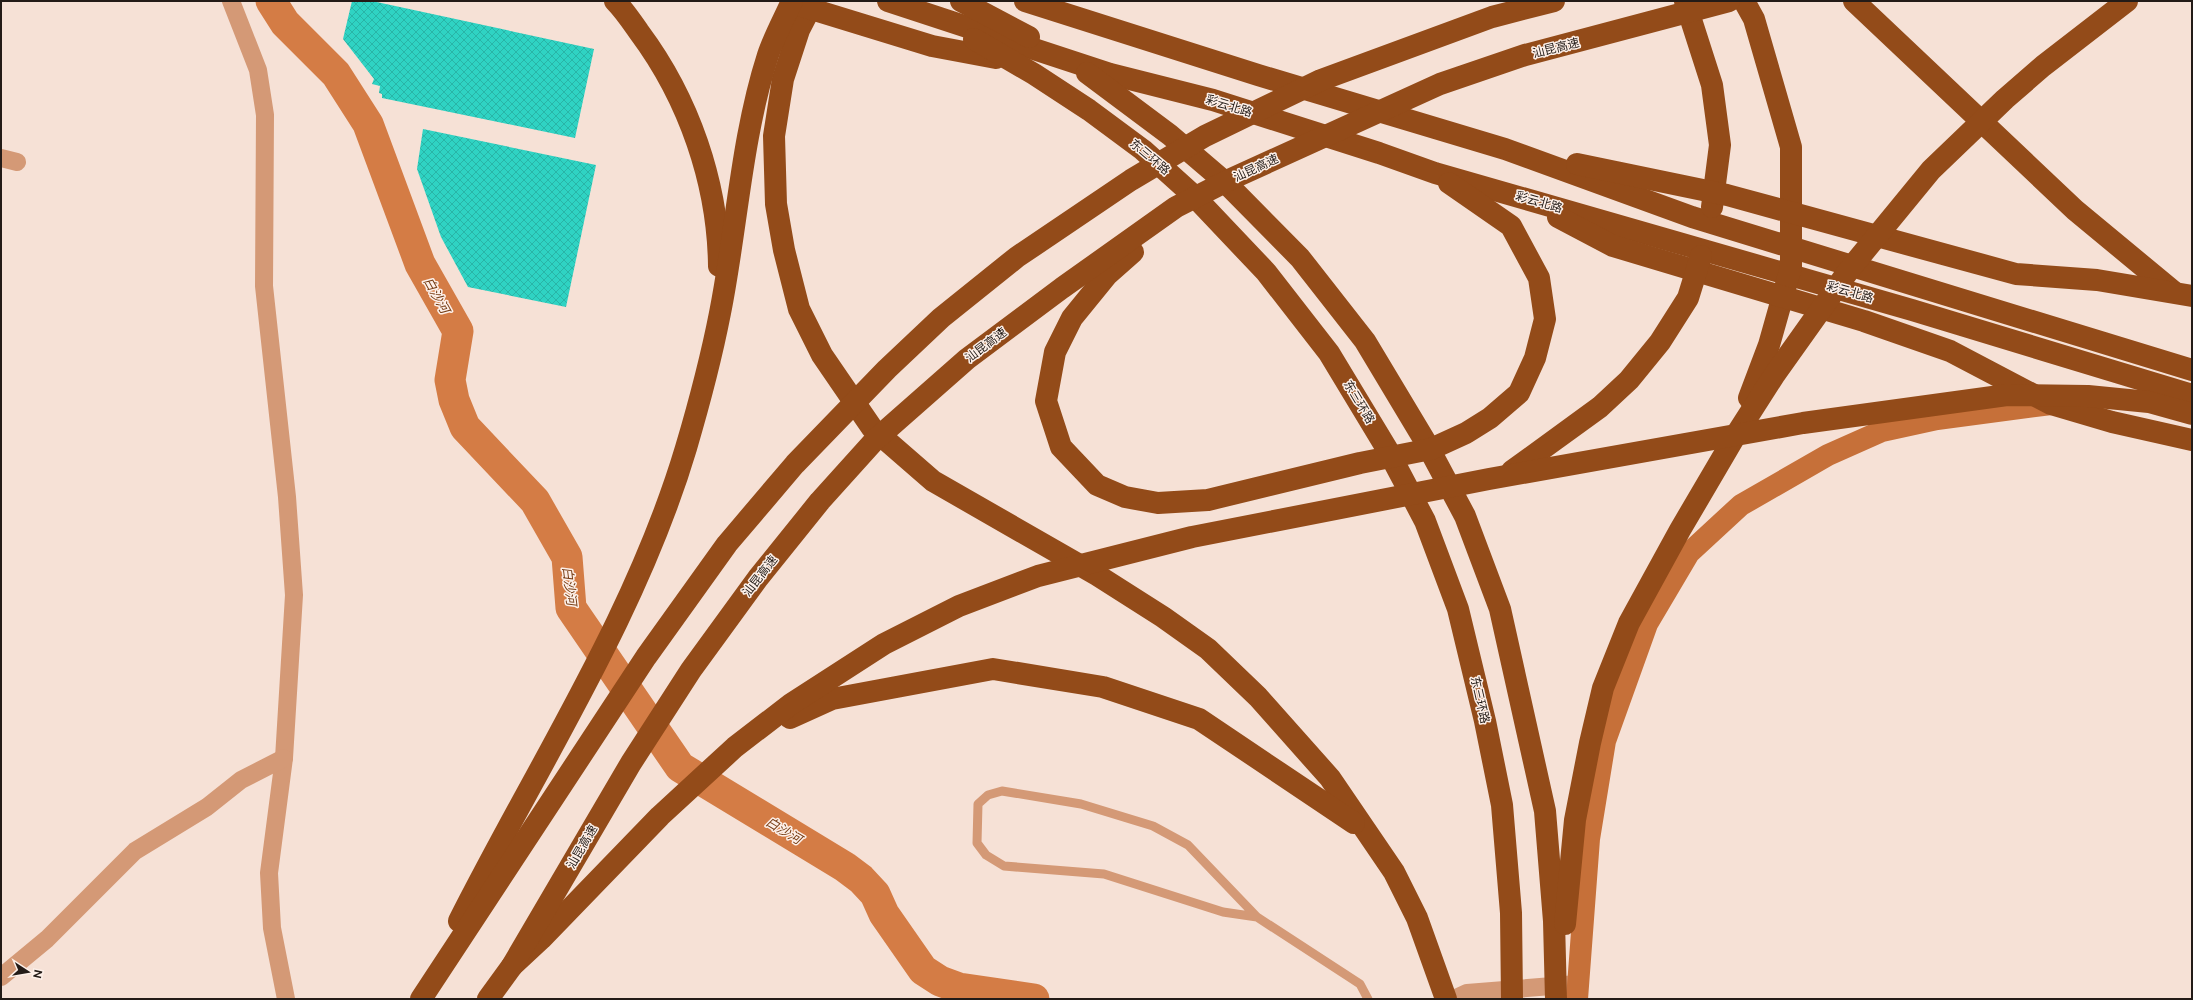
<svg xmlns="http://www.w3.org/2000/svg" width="2193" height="1000" font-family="'Public Sans','Noto Sans SC',sans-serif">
	<defs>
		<pattern id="building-cross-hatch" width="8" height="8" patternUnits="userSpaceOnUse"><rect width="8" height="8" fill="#2fd3c3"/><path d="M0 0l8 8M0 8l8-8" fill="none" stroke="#29b5a7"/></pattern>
	</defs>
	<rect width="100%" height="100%" fill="#f6e1d6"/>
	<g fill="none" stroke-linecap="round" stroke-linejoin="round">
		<polyline stroke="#d47c45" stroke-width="31" points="271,1 285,23 336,74 368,124 420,264 458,331 450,380 454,400 465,427 535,501 567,557 571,608 680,767 845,867 861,879 875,894 884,914 923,970 940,981 959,988 1034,999"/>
	</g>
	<g fill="url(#building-cross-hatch)">
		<polygon points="352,1 372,1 594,49 575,138 382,98 382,94 379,93 380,86 372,84 374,79 343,39"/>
		<polygon points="423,129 596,165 566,307 468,287 441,237 417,169"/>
	</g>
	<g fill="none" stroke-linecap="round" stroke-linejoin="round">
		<polyline stroke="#d49976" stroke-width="9" points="1257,917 1223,912 1104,874 1004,866 986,855 977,843 978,804 988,795 1002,791 1081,804 1153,826 1188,845 1257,917 1360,984 1368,999"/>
		<g stroke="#d49976" stroke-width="18">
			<polyline points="231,1 258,70 265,115 264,286 287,497 294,595 284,758 269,873 272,928 286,999"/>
			<polyline points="1,158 17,162"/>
			<polyline points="1,977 47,939 135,851 207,807 241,780 284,758"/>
			<polyline points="1454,999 1467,993 1577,984"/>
		</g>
		<polyline stroke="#c67039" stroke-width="22" points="1577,999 1589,839 1605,741 1647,624 1689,553 1741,505 1828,455 1882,431 1937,419 2051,404"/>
		<g stroke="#934b19" stroke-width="22">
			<path d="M615 1C624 10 632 22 639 32 689 99 718 183 719 266"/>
			<polyline points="814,1 799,30 783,79 774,136 776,204 784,250 799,309 822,355 872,428 933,481 1097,575 1163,617 1208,649 1258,697 1330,778 1394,872 1417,918 1446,999"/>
			<polyline points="888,1 1110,74 1213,100 1379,153 1435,173 1912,310 2192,395"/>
			<polyline points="961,1 1029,37"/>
			<polyline points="1025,1 1258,75 1505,149 1692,217 2192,370"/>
			<polyline points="1685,1 1712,85 1720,145 1712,207"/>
			<polyline points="1744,1 1754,19 1791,147 1791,267 1769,345 1749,398"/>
			<polyline points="1854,1 2075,210 2174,292"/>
			<polyline points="795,4 932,46 996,58"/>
			<polyline points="974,39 1034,74 1089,110 1143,150 1194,196 1266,272 1329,353 1387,449 1425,521 1458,609 1485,721 1502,805 1511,913 1512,999"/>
			<polyline points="1087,73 1170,135 1225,182 1300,258 1365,341 1425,441 1465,516 1500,609 1545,811 1554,921 1556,999"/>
			<polyline points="1577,164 1727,195 2016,274 2097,280 2192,296"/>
			<polyline points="1558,217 1613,246 1864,321 1950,351 2051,404 2112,422 2192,440"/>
			<polyline points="1133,252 1107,275 1072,318 1055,352 1046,401 1061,447 1097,485 1125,497 1158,503 1208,500 1360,463 1431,449 1466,433 1490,418 1519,393 1535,358 1545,319 1539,278 1511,226 1449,183"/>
			<polyline points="1512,471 1600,407 1629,380 1660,342 1688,298 1701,256"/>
			<polyline points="790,718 832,699 993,669 1103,687 1199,719 1354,823"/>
			<path d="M459 921C537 766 636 616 686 448 699 404 711 359 720 313 737 228 741 139 768 55 774 37 784 19 792 1"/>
			<polyline points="1565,924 1575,820 1590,743 1603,688 1629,623 1680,530 1734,438 1775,374 1849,270 1931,170 2005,99 2043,66 2127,1"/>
			<polyline points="512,966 541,939 660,816 735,747 791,704 884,644 959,606 1038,576 1192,537 1489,479 1803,423 2007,395 2088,396 2149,402 2192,414"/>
			<polyline points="421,999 646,657 727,544 795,464 887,369 941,318 1017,257 1131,180 1205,136 1321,80 1492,17 1554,1"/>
			<polyline points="488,999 512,966 631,763 691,670 758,578 820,501 875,440 967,359 1062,288 1176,207 1231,179 1440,84 1525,55 1729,1"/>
		</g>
	</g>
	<g text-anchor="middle" stroke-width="3" stroke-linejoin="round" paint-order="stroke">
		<g font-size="12" fill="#231b17" stroke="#fdf0e9">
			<text transform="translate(1556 48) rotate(-14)" y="4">汕昆高速</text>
			<text transform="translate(1229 106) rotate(17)" y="4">彩云北路</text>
			<text transform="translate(1150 157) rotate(40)" y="4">东三环路</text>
			<text transform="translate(1256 168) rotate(-25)" y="4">汕昆高速</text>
			<text transform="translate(1539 202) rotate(16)" y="4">彩云北路</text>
			<text transform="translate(1850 292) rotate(16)" y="4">彩云北路</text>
			<text transform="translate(986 345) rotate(-37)" y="4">汕昆高速</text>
			<text transform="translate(1359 402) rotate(59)" y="4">东三环路</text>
			<text transform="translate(760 576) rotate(-52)" y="4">汕昆高速</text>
			<text transform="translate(1480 700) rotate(77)" y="4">东三环路</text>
			<text transform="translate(582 847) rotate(-60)" y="4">汕昆高速</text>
		</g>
		<g font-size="13" font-style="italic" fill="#773d15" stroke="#fdf0e9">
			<text transform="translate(437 295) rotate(61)" y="5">白沙河</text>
			<text transform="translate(570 586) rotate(83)" y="5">白沙河</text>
			<text transform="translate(784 830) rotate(31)" y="5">白沙河</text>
		</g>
	</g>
	<rect width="2193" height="1000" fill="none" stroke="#231b17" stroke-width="4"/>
	<g transform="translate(28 972) rotate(102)" stroke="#fdf0e9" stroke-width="3" paint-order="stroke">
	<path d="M0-3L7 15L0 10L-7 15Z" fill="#231b17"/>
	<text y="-6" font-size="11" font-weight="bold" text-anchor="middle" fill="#231b17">N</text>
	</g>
</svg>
